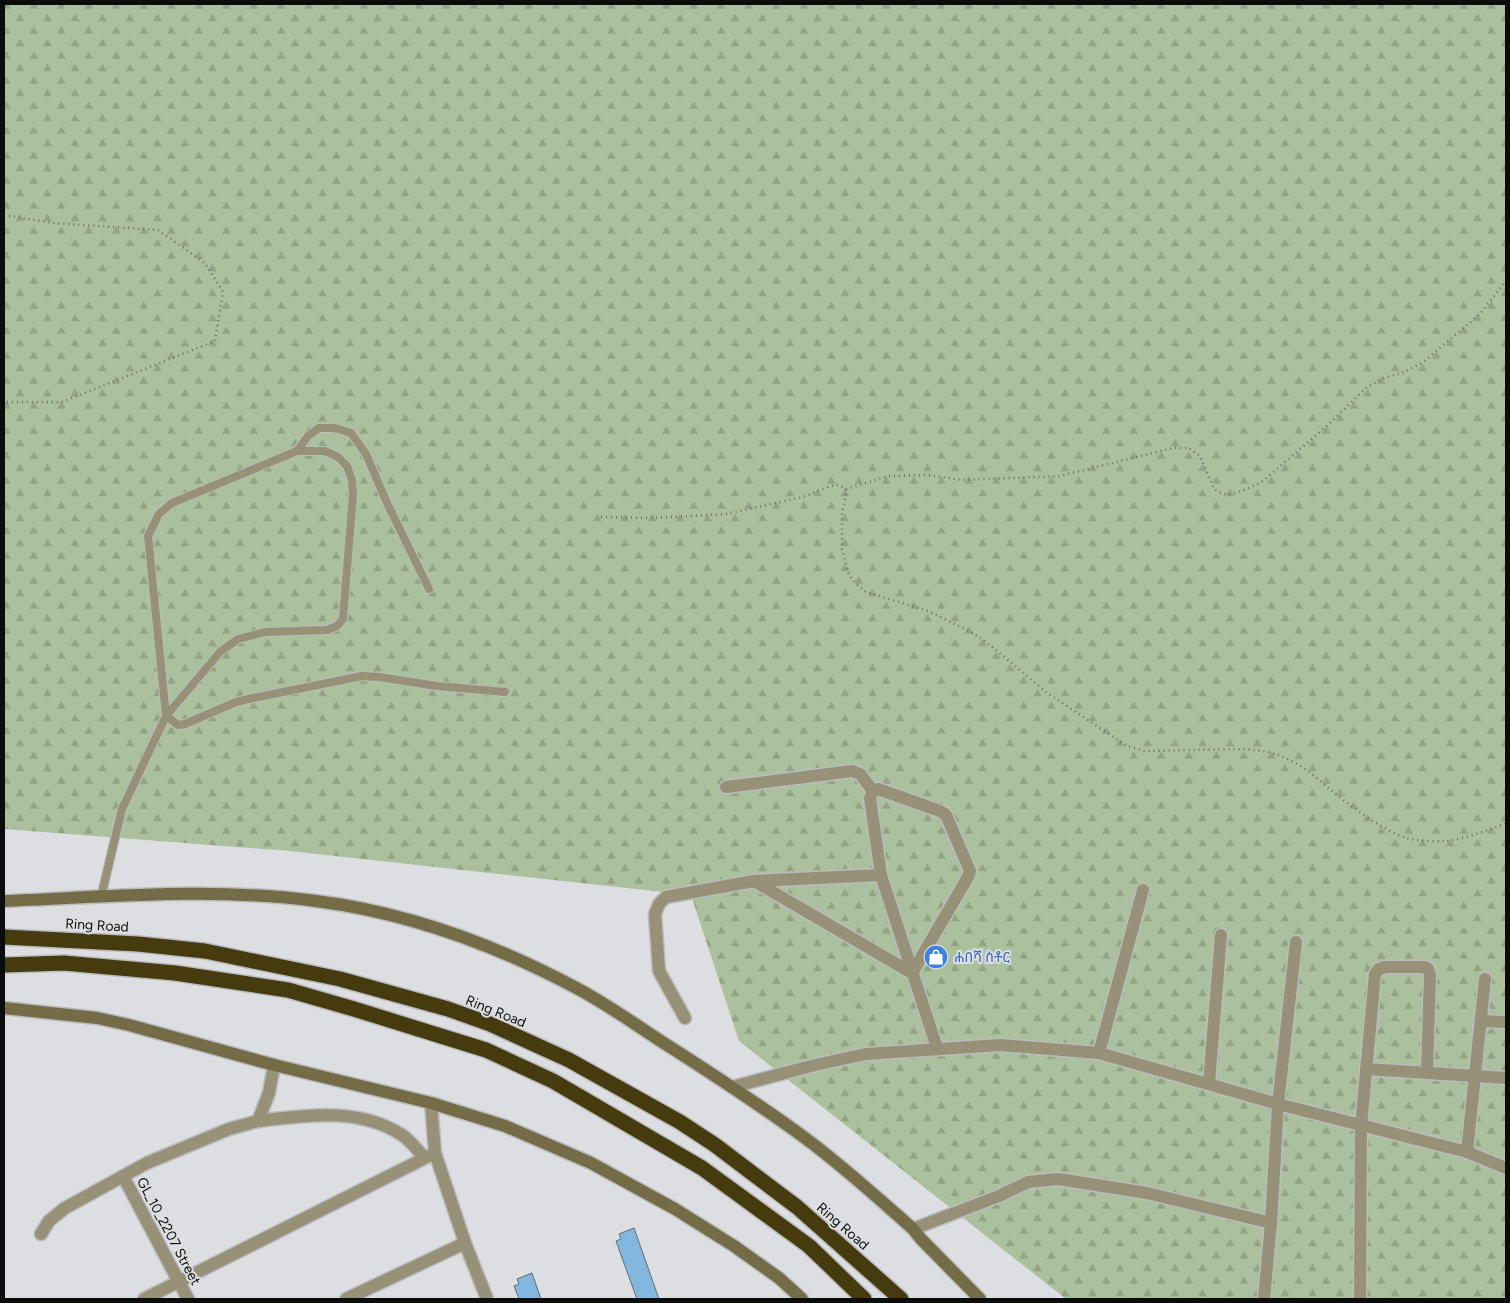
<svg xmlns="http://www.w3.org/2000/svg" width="1510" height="1303" font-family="Figtree,'Noto Sans Ethiopic',sans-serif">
	<defs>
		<pattern id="forest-firs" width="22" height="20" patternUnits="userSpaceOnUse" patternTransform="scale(1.25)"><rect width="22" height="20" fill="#abc09c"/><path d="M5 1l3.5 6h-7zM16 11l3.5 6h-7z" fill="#92a485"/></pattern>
	</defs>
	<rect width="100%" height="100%" fill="#dcdee1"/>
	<polygon fill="url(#forest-firs)" points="4,4 1506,4 1506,1299 1066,1299 739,1041 691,895 290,851 4,829"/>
	<g fill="#82b8df" stroke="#686a6c">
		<polygon points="634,1228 659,1299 637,1299 616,1241 621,1239 619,1234"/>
		<polygon points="532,1273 541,1299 519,1299 514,1286 519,1284 517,1279"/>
	</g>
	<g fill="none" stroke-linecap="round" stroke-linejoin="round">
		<g stroke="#bbbcbf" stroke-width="10">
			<g id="lane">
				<polyline points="297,451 308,436 319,428 335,428 351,433 366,454 387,503 429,589"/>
				<polyline points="101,897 122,809 166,716 220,652 238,639 265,632 327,630 337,626 343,619 353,494 352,480 347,466 338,457 325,451 297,451 172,503 159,514 148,536 166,716 178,725 185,724 236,702 253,698 362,676 379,677 437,686 505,692"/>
			</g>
		</g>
		<g stroke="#bbbcbf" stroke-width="15">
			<g id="street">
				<polyline points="726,787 852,771 860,774 873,791"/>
				<polyline points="754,881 912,973 968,877 970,871 946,815 940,811 878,789 873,791 870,798 881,875 937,1048"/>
				<polyline points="685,1018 659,971 655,914 659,904 666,897 754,881 881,875"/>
				<polyline points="1481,1021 1506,1022"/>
				<polyline points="1099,1053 1143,890"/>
				<polyline points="1366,1069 1506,1078"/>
				<polyline points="1209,1084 1221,935"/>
				<polyline points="732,1087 815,1065 866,1054 1000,1045 1099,1053 1278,1104 1467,1152 1506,1168"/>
				<polyline points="431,1103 435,1153 465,1243 487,1299"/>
				<path d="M258 1121C307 1115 359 1107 402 1135 410 1140 417 1150 424 1157"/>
				<polyline points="1467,1152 1485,979"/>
				<polyline points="123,1176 188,1299"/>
				<polyline points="913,1229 999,1196 1028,1182 1058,1179 1147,1193 1271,1223"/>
				<polyline points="41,1234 49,1221 65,1208 147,1163 229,1129 258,1121 269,1093 274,1065"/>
				<polyline points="144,1299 435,1153"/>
				<polyline points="346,1299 465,1243"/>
				<polyline points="1264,1299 1271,1223 1278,1104 1296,942"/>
				<polyline points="1360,1299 1361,1126 1375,974 1379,969 1385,967 1425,967 1428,969 1430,974 1427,1073"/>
			</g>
		</g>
		<g stroke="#bbbcbf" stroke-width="15">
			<g id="secondary">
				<path d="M4 901C108 897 212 887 316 901 410 913 499 946 582 991 611 1007 639 1027 667 1045 714 1075 760 1105 805 1138 843 1166 878 1198 913 1229L921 1239 980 1299"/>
				<polyline points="4,1008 97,1018 129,1025 274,1065 431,1103 505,1126 591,1163 675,1209 734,1246 779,1278 802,1299"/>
			</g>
		</g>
		<g stroke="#bbbcbf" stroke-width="18">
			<g id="highway">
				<polyline points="4,937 138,944 205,951 340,979 448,1009 490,1024 569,1060 680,1122 715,1145 797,1207 901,1299"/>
				<polyline points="4,965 64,963 175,973 288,990 354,1009 486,1050 553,1081 702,1168 809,1246 864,1299"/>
			</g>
		</g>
		<g stroke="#6c6d6f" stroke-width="2.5" stroke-dasharray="1 4" stroke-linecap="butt">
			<polyline points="4,215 53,223 158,230 205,263 223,292 215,341 62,402 4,402"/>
			<path d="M846 489 845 500 842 513V549L849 575 856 584 866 592 928 611 973 633 995 649 1046 692 1127 746 1144 751 1246 749C1261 750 1276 753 1290 760 1306 768 1319 780 1332 791 1350 806 1384 831 1406 838 1419 841 1435 842 1448 841 1468 839 1487 829 1506 824"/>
			<polyline points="601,517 653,518 726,514 803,497 830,486 838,485 846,489 889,476 929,475 962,480 1060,476 1173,448 1189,448 1200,456 1214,489 1223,494 1232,494 1247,489 1263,481 1329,424 1366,388 1381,379 1404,372 1422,363 1480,314 1506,281"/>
		</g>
		<use href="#lane" stroke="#979178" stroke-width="8"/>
		<use href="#street" stroke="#979178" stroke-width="12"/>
		<use href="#secondary" stroke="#746c47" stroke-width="12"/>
		<use href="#highway" stroke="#453b0e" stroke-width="15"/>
	</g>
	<defs>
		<g id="shop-disc" transform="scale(1.25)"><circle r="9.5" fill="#3f7fe0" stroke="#dcdee1"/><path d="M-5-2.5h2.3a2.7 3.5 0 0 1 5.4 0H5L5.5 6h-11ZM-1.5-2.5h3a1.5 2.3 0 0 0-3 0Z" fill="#fff"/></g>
	</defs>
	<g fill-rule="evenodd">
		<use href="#shop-disc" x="936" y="957"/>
	</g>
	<g text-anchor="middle" stroke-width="4" stroke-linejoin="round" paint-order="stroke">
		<g font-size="14" fill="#0b0c0c" stroke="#dcdee1">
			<text transform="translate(97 925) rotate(3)" y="5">Ring Road</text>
			<text transform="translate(496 1011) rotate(22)" y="5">Ring Road</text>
			<text transform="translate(843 1226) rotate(41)" y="5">Ring Road</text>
			<text transform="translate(169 1231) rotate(62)" y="5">GL_10_2207 Street</text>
		</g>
		<g font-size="14" fill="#366cbe" stroke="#dcdee1" text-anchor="start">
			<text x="954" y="962">ሐበሻ ስቶር</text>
		</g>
	</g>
	<rect width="1510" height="1303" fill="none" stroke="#0b0c0c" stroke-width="10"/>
</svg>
